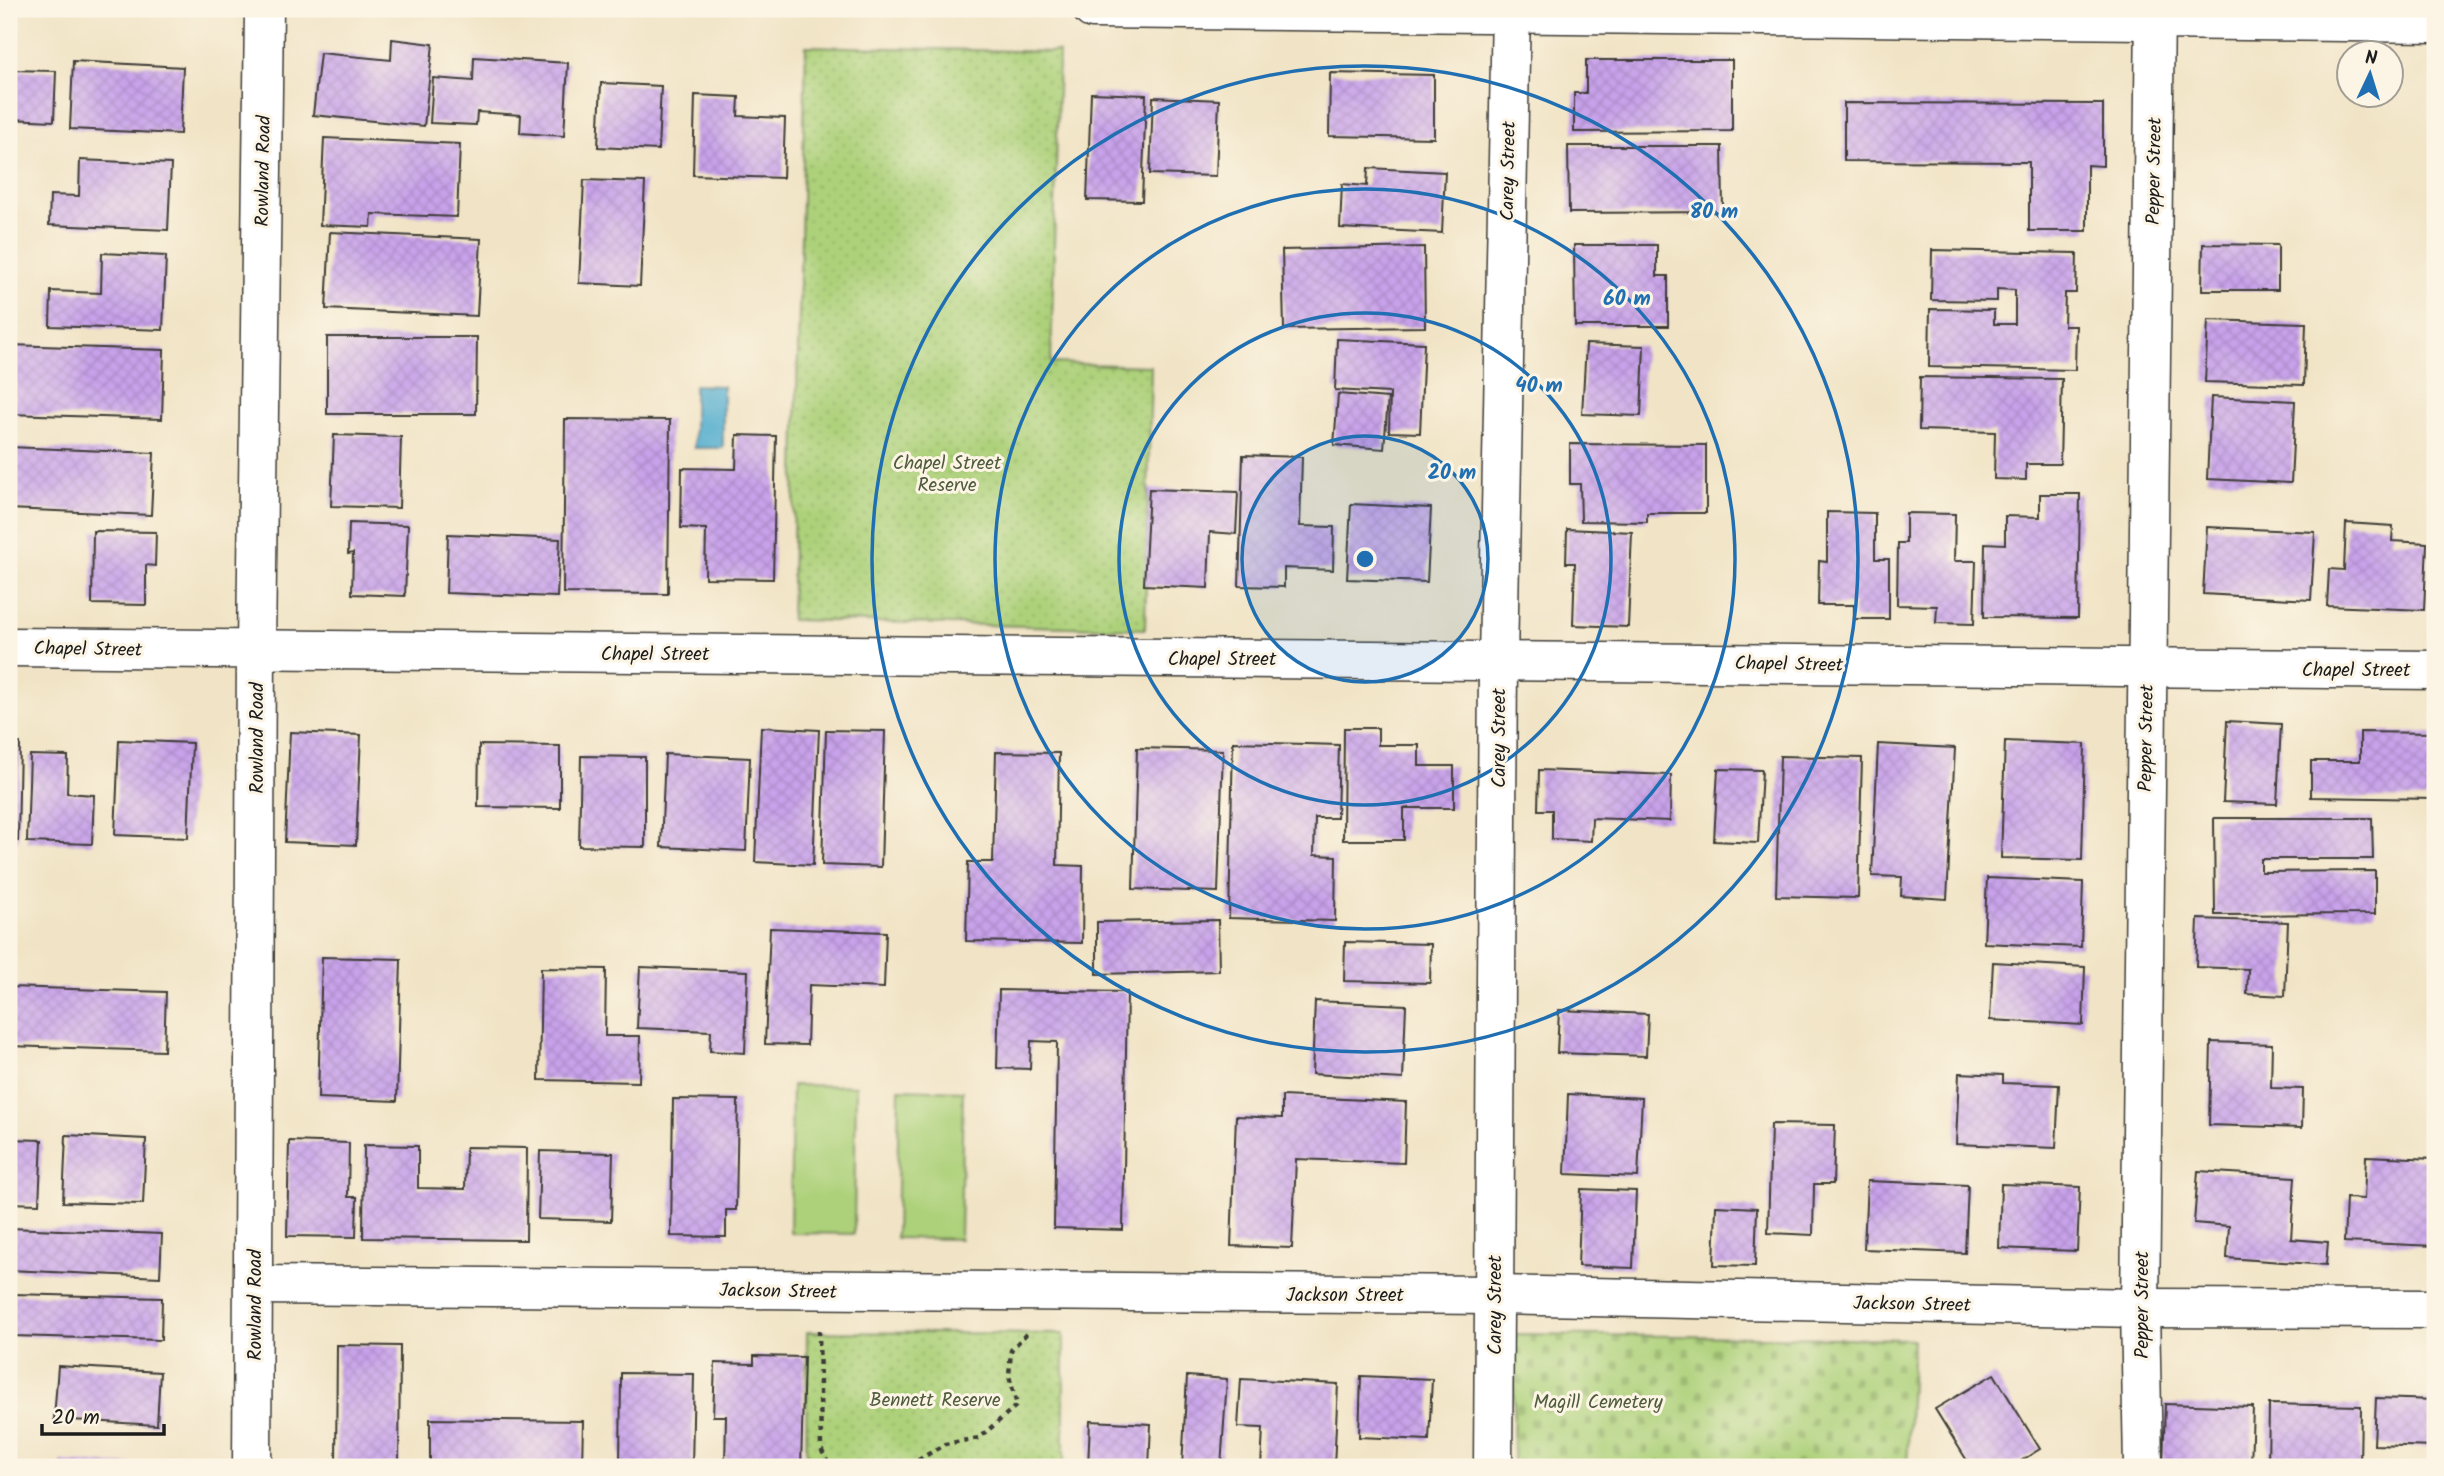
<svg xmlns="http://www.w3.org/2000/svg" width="2444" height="1476" font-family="Kalam,sans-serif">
	<defs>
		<pattern id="cemetery-stones" width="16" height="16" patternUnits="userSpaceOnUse" patternTransform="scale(1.75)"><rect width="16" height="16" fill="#add17a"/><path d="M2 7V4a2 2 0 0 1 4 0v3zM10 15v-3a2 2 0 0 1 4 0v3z" fill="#94b369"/></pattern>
		<pattern id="park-dots" width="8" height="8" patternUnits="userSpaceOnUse" patternTransform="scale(1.75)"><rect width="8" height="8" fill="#add17a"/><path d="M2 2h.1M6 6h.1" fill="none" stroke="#94b369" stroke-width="1.8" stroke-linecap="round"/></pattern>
		<pattern id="building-cross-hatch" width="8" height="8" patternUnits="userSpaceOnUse" patternTransform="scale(1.75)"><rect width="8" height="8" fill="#c8a2ea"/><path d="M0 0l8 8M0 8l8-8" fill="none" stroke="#ab8bc8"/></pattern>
	</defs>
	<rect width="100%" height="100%" fill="#fcf5e5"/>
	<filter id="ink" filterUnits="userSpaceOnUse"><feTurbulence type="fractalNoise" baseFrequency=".0143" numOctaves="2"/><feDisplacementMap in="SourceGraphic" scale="14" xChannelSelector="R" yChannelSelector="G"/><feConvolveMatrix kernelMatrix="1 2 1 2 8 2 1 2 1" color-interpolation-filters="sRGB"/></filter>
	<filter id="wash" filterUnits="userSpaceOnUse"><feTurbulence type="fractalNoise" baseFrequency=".00686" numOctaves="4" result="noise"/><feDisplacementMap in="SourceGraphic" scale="28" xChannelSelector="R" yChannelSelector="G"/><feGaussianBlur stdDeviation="1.57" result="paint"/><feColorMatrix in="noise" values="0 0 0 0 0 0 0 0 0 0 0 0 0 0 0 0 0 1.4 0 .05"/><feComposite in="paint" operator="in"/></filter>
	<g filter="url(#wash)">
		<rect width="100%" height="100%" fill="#f1e4c6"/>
		<g fill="#add17a" stroke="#64764b" stroke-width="2">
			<polygon points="792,1085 856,1086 854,1234 790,1233"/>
			<polygon points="899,1089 963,1091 960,1239 896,1238"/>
		</g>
		<polygon fill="url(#cemetery-stones)" stroke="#64764b" stroke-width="2" points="1515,1334 1913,1339 1907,1467 1513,1467"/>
		<g fill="url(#park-dots)" stroke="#64764b" stroke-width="2">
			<polygon points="806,46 1059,52 1051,363 1151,366 1145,629 791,620"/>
			<polygon points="807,1332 1064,1334 1064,1467 806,1467"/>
		</g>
		<polygon fill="#50acce" stroke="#366475" stroke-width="2" points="694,385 723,386 723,448 694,448"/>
		<g id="blocks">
			<g fill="url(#building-cross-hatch)">
				<polygon points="392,39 433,44 424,126 313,115 320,53 391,60"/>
				<polygon points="474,57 568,63 564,136 520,133 521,115 477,112 476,125 430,123 433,78 473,81"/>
				<polygon points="1586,60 1732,60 1732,131 1574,132 1574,93 1586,93"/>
				<polygon points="73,61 183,67 180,134 70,129"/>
				<polygon points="9,70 56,71 54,121 9,119"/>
				<polygon points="1330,73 1434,75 1434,138 1329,136"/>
				<polygon points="601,83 661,86 658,150 598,147"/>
				<polygon points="1091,93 1146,95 1142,201 1087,200"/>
				<polygon points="695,95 739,97 738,116 785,118 783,178 693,175"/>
				<polygon points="1153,97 1219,100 1216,176 1150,174"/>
				<polygon points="1844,103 2103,104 2103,166 2087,165 2087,231 2029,231 2029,162 1844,161"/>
				<polygon points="324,138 460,144 457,217 372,214 371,227 320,225"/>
				<polygon points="1568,146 1722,146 1723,212 1569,213"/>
				<polygon points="80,160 171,164 168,230 49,225 50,195 79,196"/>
				<polygon points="1368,168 1445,172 1442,233 1340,228 1342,184 1367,186"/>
				<polygon points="584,180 645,182 640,286 579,283"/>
				<polygon points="330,232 481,239 477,316 326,309"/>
				<polygon points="2203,244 2278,245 2278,290 2202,290"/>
				<polygon points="1574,245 1657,245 1657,276 1668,276 1668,326 1575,326"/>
				<polygon points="1424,247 1425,327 1284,329 1282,250"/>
				<polygon points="1932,250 2077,253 2076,293 2065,293 2064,326 2076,326 2075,370 1929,367 1930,309 1994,310 1994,324 2015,324 2015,290 1997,289 1997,301 1931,300"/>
				<polygon points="102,253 166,256 163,330 50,326 51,291 101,293"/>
				<polygon points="2208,320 2306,323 2304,385 2205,382"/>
				<polygon points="327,337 477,337 476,414 327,414"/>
				<polygon points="1337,339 1424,343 1420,433 1389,432 1390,393 1335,390"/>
				<polygon points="1586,344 1644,346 1641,416 1582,414"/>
				<polygon points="9,345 164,350 162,419 9,414"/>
				<polygon points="1920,377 2062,379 2060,464 2026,464 2026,480 1994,479 1995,432 1919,430"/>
				<polygon points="1338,394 1388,398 1384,449 1334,445"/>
				<polygon points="2211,397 2295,401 2291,483 2207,479"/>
				<polygon points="565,419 670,420 668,594 563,593"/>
				<polygon points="334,435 401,437 399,508 331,506"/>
				<polygon points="737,435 776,436 773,579 705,578 706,529 681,528 682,468 736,469"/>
				<polygon points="1570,444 1706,445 1706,513 1647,513 1647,522 1581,521 1580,484 1570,484"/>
				<polygon points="9,447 154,453 151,515 9,509"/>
				<polygon points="1243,455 1302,457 1300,526 1334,527 1333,570 1284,568 1284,587 1239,586"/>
				<polygon points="1149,489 1238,492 1236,534 1210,532 1208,588 1144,585"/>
				<polygon points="2040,494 2080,494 2078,618 1984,617 1985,543 2005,544 2005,516 2040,517"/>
				<polygon points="1351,504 1431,508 1427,582 1347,579"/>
				<polygon points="1827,512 1875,513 1875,559 1889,559 1889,619 1854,619 1854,605 1818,605 1819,561 1827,562"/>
				<polygon points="1906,513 1955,514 1954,561 1976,561 1974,624 1936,623 1937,606 1897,605 1898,543 1906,543"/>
				<polygon points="349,523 408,525 405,596 352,594 353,553 348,554"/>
				<polygon points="2346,523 2393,526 2392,541 2427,543 2424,610 2327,606 2329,569 2344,570"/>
				<polygon points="2207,527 2315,532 2311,600 2203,594"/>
				<polygon points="1567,529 1632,532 1628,627 1573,625 1575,563 1566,563"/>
				<polygon points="93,531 156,532 155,566 146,565 146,605 92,604"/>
				<polygon points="448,534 560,539 557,597 446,593"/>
				<polygon points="2227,721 2281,724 2277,804 2223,802"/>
				<polygon points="761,727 819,730 813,865 755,862"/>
				<polygon points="1344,728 1378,728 1378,745 1419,745 1419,766 1454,766 1454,808 1404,808 1404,840 1343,840"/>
				<polygon points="826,730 885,731 881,867 822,865"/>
				<polygon points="290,732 361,735 356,845 285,842"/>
				<polygon points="2360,732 2435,733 2435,799 2311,797 2311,761 2360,761"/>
				<polygon points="119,740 192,743 188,838 115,835"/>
				<polygon points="2005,741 2085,744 2082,860 2001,858"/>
				<polygon points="1233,742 1339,745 1337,818 1315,818 1314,855 1336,856 1335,921 1229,918"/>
				<polygon points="9,743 20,743 18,841 9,841"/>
				<polygon points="1878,744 1955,748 1947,899 1901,896 1902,877 1872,876"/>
				<polygon points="479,745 560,746 560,808 478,807"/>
				<polygon points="1137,748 1223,750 1218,892 1133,889"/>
				<polygon points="996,752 1059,753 1057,865 1083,866 1082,943 966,941 968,862 993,862"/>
				<polygon points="665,754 750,758 746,851 661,847"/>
				<polygon points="30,755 68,756 67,793 94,795 92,844 27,842"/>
				<polygon points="581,756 645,757 645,847 579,846"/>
				<polygon points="1780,756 1862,758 1858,898 1776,896"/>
				<polygon points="1718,769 1762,770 1758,843 1714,841"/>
				<polygon points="1539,770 1671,775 1670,821 1592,818 1591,841 1552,839 1552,810 1538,810"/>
				<polygon points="2214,818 2372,818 2373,859 2261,859 2261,872 2375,871 2375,914 2215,915"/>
				<polygon points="1987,878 2083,882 2081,947 1984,943"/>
				<polygon points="2198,919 2288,922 2285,996 2247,994 2248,969 2196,967"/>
				<polygon points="1218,920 1219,971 1097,974 1097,922"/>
				<polygon points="770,928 886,932 884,988 809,985 807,1045 765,1044"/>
				<polygon points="1345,942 1431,944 1430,983 1344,981"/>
				<polygon points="322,957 401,959 397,1101 318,1098"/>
				<polygon points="1993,962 2085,967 2083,1025 1990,1020"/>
				<polygon points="640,967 748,971 745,1053 710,1051 711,1031 637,1028"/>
				<polygon points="541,968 606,969 605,1036 640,1036 639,1082 539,1080"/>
				<polygon points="9,987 166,992 164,1051 9,1046"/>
				<polygon points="999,990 1127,992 1123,1230 1054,1228 1057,1042 1031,1041 1030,1069 997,1068"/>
				<polygon points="1315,1001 1406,1005 1403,1079 1312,1074"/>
				<polygon points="1559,1010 1648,1014 1646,1056 1557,1053"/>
				<polygon points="2211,1042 2272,1044 2271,1088 2303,1089 2302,1128 2209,1125"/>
				<polygon points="1959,1073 2003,1075 2003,1083 2059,1085 2056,1148 1956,1144"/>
				<polygon points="1568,1094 1642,1098 1638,1177 1565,1174"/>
				<polygon points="1282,1096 1406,1102 1404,1163 1296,1159 1292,1248 1231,1246 1236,1116 1282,1118"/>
				<polygon points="673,1099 738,1100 736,1210 726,1210 726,1237 671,1236"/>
				<polygon points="1771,1124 1835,1125 1833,1184 1814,1184 1813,1235 1768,1233"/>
				<polygon points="66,1135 146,1139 143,1204 63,1202"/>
				<polygon points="9,1139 42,1140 39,1204 9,1203"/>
				<polygon points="289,1141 349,1143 348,1197 357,1197 356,1237 287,1236"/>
				<polygon points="364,1145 418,1146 418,1188 465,1189 466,1147 527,1148 526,1240 363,1238"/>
				<polygon points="540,1151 613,1153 611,1221 538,1219"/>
				<polygon points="2366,1156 2435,1159 2435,1246 2344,1242 2346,1198 2364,1199"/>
				<polygon points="2198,1171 2295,1177 2291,1239 2328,1242 2326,1265 2227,1258 2229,1226 2194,1223"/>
				<polygon points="1867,1181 1968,1185 1965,1253 1864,1249"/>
				<polygon points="2001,1184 2080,1187 2077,1251 1999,1248"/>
				<polygon points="1581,1189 1636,1191 1633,1268 1578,1266"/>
				<polygon points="1716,1206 1757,1208 1755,1266 1714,1265"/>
				<polygon points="9,1228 162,1234 160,1277 9,1270"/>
				<polygon points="13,1294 162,1298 161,1340 12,1336"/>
				<polygon points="337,1345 400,1346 399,1467 336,1467"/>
				<polygon points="754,1356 804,1357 801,1467 725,1467 726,1416 713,1416 715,1363 754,1364"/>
				<polygon points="58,1366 160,1372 157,1425 54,1419"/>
				<polygon points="621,1373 694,1374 692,1467 620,1467"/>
				<polygon points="1994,1374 2040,1449 2011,1467 1971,1467 1935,1409"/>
				<polygon points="1187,1376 1227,1379 1221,1467 1182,1467"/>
				<polygon points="1361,1376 1432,1379 1429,1440 1359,1437"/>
				<polygon points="1241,1379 1338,1384 1334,1467 1261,1467 1263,1428 1238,1427"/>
				<polygon points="2376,1398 2435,1400 2435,1447 2374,1445"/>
				<polygon points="2165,1404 2253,1407 2251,1467 2163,1466"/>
				<polygon points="2269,1404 2361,1406 2360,1467 2268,1467"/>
				<polygon points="430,1419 583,1421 582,1467 430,1467"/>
				<polygon points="1090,1421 1151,1424 1149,1467 1088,1467"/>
				<polygon points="61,1462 140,1465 140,1467 61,1467"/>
			</g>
		</g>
	</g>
	<g filter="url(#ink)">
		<use href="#blocks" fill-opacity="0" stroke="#3c3a36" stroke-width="2"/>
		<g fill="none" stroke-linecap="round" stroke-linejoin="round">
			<g stroke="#3c3a36" stroke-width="41">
				<g id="minor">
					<polyline points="1092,9 2435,23"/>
					<polyline points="9,647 2435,670"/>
					<polyline points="254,1285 1494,1295 2140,1308 2435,1309"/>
					<polyline points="252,1467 256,649 264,9"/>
					<polyline points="1493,1467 1498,660 1511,9"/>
					<polyline points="2143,1467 2140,1308 2155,9"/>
				</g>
			</g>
			<g stroke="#3c3a36" stroke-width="4.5" stroke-dasharray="5 5" stroke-linecap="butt">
				<polyline points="819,1330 821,1449 830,1467"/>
				<polyline points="911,1467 915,1462 945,1444 979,1438 1017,1405 1009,1376 1011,1350 1028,1332"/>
			</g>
			<use href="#minor" stroke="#fff" stroke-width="38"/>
		</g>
	</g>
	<circle cx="1365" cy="559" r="123" fill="#1f6fb2" fill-opacity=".12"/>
	<g fill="none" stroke="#1f6fb2" stroke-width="3.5">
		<circle cx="1365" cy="559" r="123"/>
		<circle cx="1365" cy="559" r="246"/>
		<circle cx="1365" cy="559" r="370"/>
		<circle cx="1365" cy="559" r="493"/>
	</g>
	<g text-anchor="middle" stroke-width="6" stroke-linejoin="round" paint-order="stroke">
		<g font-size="19" fill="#1c1c1c" stroke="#fcf5e5">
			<text transform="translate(262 171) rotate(-89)" y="7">Rowland Road</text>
			<text transform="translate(1507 171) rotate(-89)" y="7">Carey Street</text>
			<text transform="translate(2153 171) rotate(-89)" y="7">Pepper Street</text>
			<text transform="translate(88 648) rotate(1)" y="7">Chapel Street</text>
			<text x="655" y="660">Chapel Street</text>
			<text x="1222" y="665">Chapel Street</text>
			<text transform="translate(1789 663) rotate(1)" y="7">Chapel Street</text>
			<text x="2356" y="676">Chapel Street</text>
			<text transform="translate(256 738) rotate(-90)" y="7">Rowland Road</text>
			<text transform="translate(1498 738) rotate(-90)" y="7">Carey Street</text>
			<text transform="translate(2145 738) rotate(-89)" y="7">Pepper Street</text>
			<text transform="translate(778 1290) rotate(1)" y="7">Jackson Street</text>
			<text x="1345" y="1301">Jackson Street</text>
			<text transform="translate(1912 1303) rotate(1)" y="7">Jackson Street</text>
			<text transform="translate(254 1305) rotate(-90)" y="7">Rowland Road</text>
			<text transform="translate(1494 1305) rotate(-90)" y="7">Carey Street</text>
			<text transform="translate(2141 1305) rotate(-90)" y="7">Pepper Street</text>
		</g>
		<g font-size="19" fill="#4f5b3d" stroke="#fcf5e5">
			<text x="947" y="469">Chapel Street<tspan x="947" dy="22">Reserve</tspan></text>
			<text x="935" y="1406">Bennett Reserve</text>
			<text x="1598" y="1408">Magill Cemetery</text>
		</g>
	</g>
	<circle cx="1365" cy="559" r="10" fill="#1f6fb2" stroke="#fcf5e5" stroke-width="3.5"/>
	<g font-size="21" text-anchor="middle" font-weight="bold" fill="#1f6fb2" stroke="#fcf5e5" stroke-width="6" stroke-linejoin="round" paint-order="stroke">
		<text x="1714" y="218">80 m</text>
		<text x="1627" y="305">60 m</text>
		<text x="1539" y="392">40 m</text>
		<text x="1452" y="479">20 m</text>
	</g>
	<rect width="2444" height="1476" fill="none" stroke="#fcf5e5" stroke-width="35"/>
	<g transform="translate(2370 74) rotate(4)"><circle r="33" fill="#fcf5e5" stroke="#a29e95" stroke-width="2"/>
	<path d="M0-5L12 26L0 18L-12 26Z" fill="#1f6fb2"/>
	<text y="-10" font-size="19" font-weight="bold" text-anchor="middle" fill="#1c1c1c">N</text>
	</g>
	<path d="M42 1424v10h122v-10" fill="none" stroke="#1c1c1c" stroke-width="3.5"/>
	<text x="52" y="1424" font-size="21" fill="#1c1c1c" stroke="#fcf5e5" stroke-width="5" paint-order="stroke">20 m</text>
</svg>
